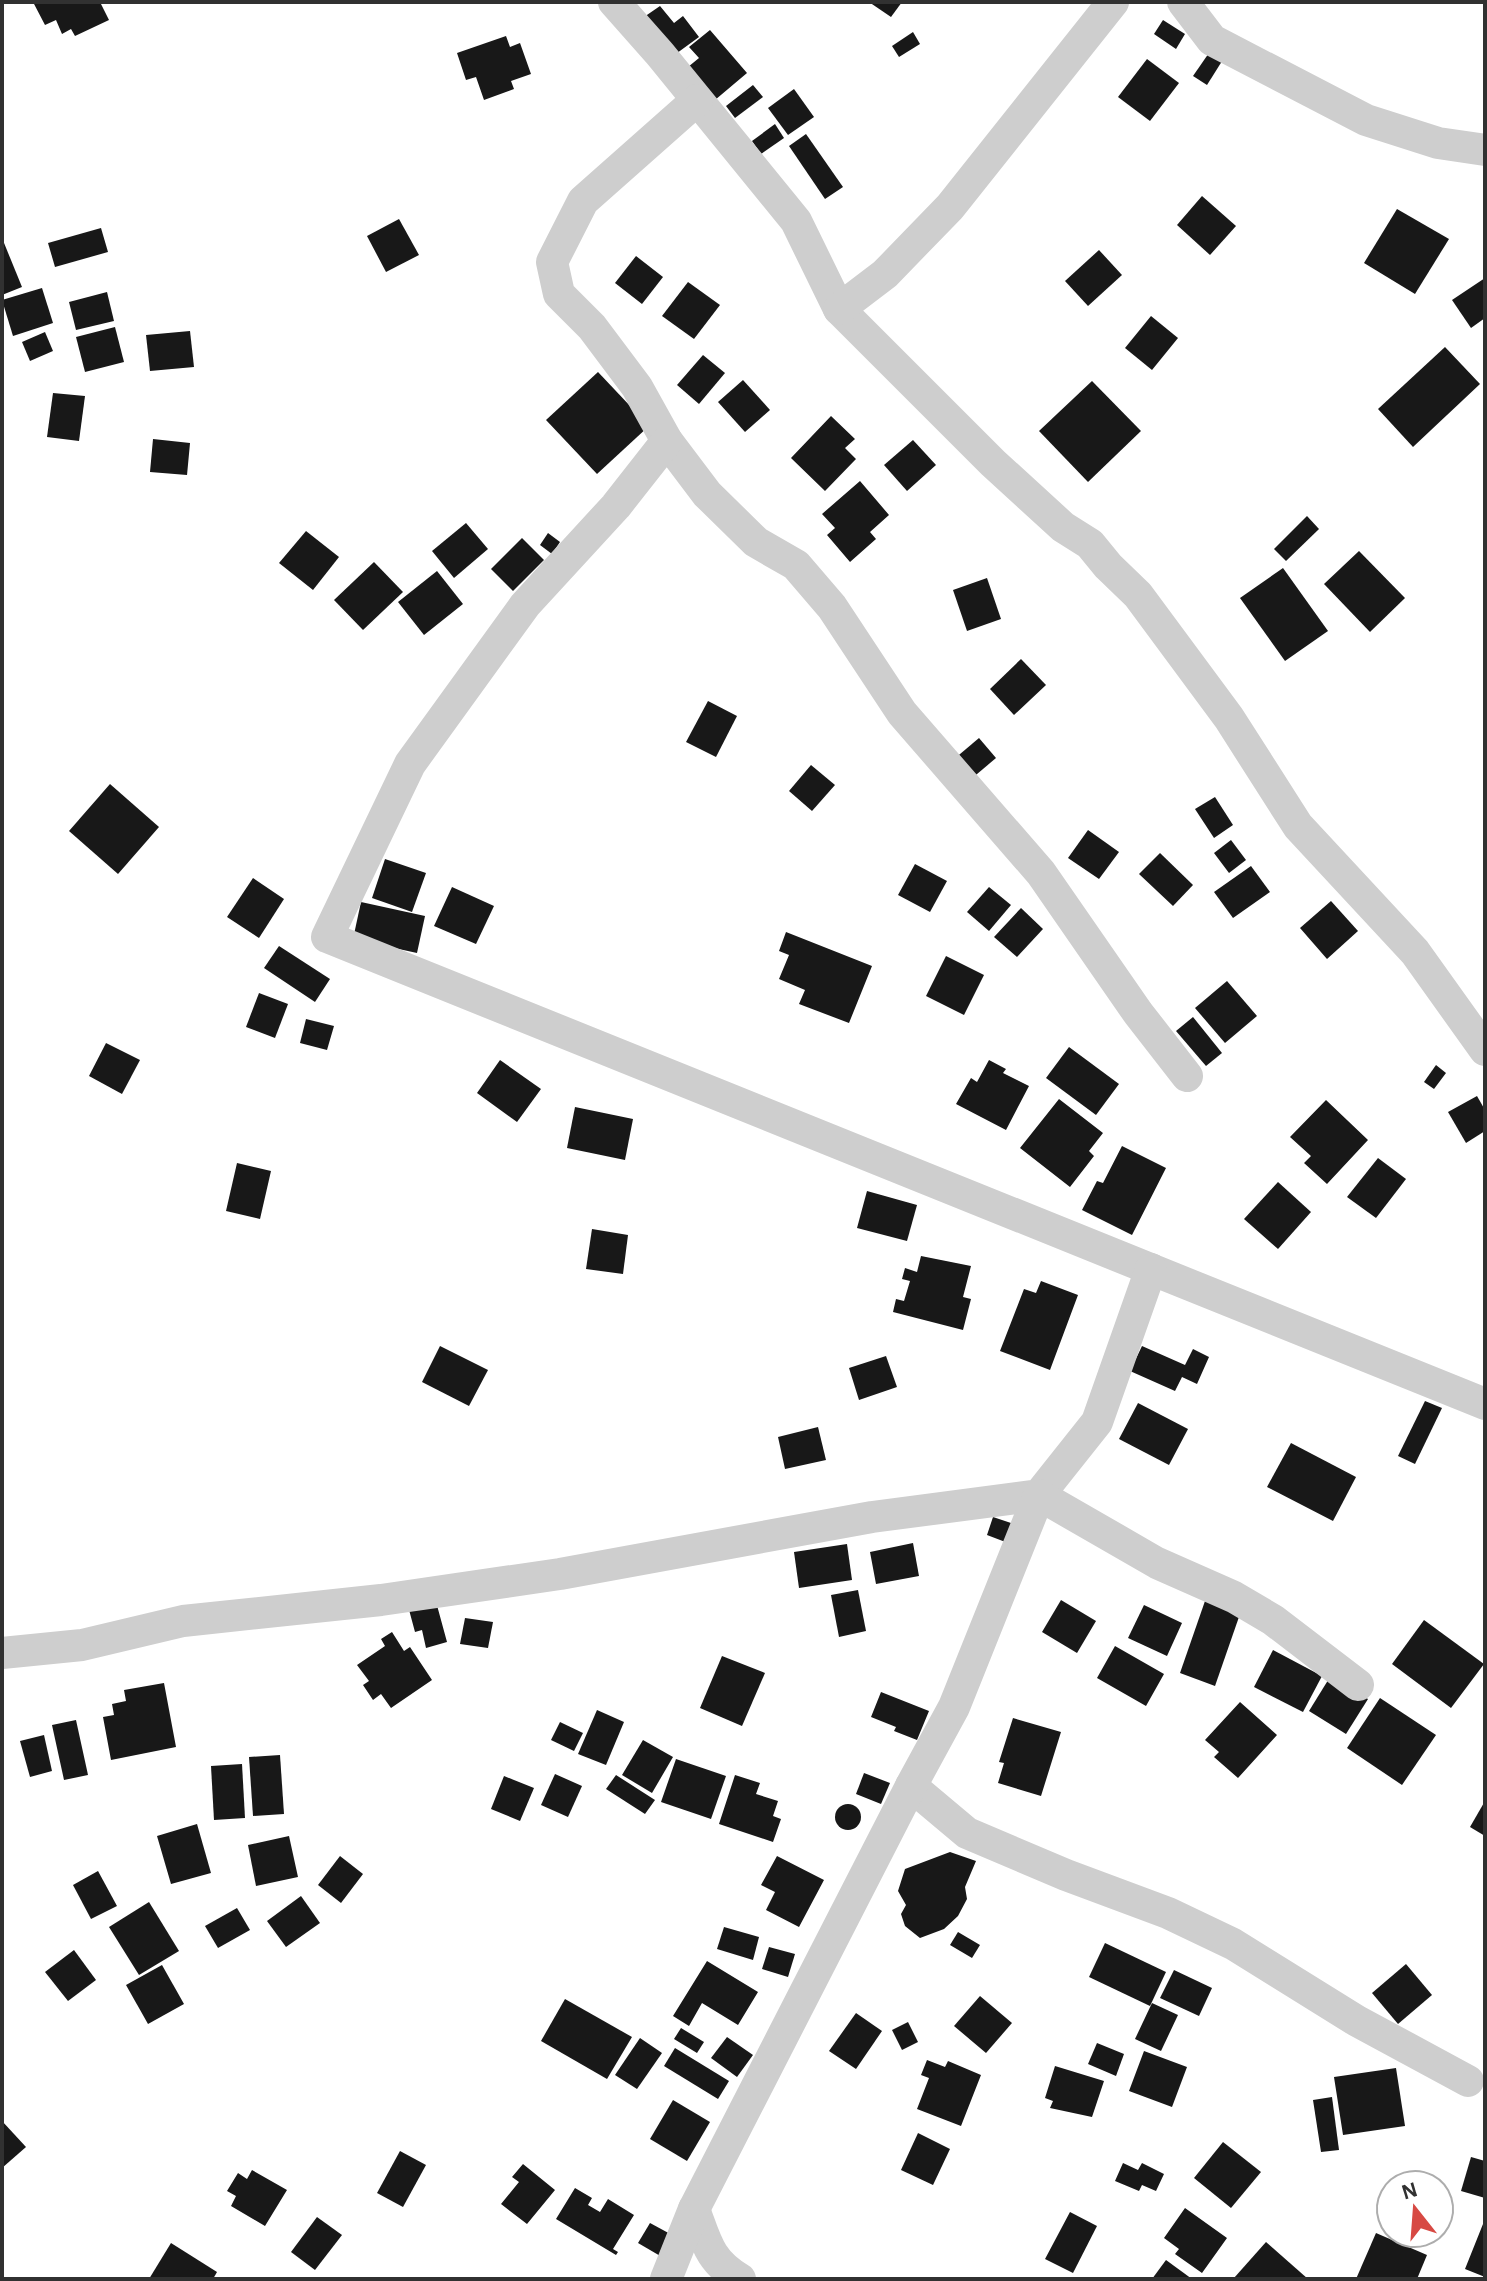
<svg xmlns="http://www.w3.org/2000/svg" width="1487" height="2281" font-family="'Alegreya Sans',sans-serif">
	<rect width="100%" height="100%" fill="#fff"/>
	<g fill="#181818">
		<polygon points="33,2 100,2 109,20 75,36 71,29 62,34 56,20 45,25"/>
		<polygon points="869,2 902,2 891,17"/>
		<polygon points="660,6 674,23 683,16 699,37 673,56 644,17"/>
		<polygon points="1163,20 1185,34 1176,49 1154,34"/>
		<polygon points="710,30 747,73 715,100 688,67 699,58 689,47"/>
		<polygon points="913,32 920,44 899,57 892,46"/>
		<polygon points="506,36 510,47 520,43 531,74 511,81 514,89 484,100 476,77 466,80 457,53"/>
		<polygon points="1211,50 1224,58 1207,85 1193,76"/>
		<polygon points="1147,59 1179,83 1150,121 1118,97"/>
		<polygon points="753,85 763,97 735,118 726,106"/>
		<polygon points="794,89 814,117 788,135 768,108"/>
		<polygon points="775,124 784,138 761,154 752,141"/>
		<polygon points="806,134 843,187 825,199 789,146"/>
		<polygon points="1202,196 1236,226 1210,255 1177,225"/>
		<polygon points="1397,209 1449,239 1415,294 1364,263"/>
		<polygon points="399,219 419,255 386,272 367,236"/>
		<polygon points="101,228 108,252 55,267 48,243"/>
		<polygon points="2,238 22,287 2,295"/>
		<polygon points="1099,250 1122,275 1088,306 1065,281"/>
		<polygon points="636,256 663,277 642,304 615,283"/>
		<polygon points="1485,278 1485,318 1471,328 1452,300"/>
		<polygon points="688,282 720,305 694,339 662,316"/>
		<polygon points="42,288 53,323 13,336 2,300"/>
		<polygon points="107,292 114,321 76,330 69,302"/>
		<polygon points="1151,316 1178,338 1152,370 1125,348"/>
		<polygon points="115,327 124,362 85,372 76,337"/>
		<polygon points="190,331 194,367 150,371 146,335"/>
		<polygon points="45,332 53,351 30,361 22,342"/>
		<polygon points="1445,347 1480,384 1413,447 1378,409"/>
		<polygon points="703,355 725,373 699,404 677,385"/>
		<polygon points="598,372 649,426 597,474 546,420"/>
		<polygon points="743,380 770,410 745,432 718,402"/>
		<polygon points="1092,381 1141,431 1088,482 1039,431"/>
		<polygon points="53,393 85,396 79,441 47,437"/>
		<polygon points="831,416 855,439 845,448 856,459 825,491 791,458"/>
		<polygon points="153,439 190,443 187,475 150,472"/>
		<polygon points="913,440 936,465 907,491 884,465"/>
		<polygon points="860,481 889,515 870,532 876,539 850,562 827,535 835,528 822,514"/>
		<polygon points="1307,516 1319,529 1286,561 1274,549"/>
		<polygon points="466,523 488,549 454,578 432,551"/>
		<polygon points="306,531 339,557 313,590 279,563"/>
		<polygon points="548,533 560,542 552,554 540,545"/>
		<polygon points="522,538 544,560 513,591 491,569"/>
		<polygon points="1359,551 1405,598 1370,632 1324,584"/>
		<polygon points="374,562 403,592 363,630 334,600"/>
		<polygon points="1283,568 1328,631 1285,661 1240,598"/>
		<polygon points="437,571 463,604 424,635 398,602"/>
		<polygon points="987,578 1001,619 967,631 953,590"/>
		<polygon points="1021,659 1046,685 1014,715 990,689"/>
		<polygon points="708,701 737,716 716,757 686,742"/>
		<polygon points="979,738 996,758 970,780 953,760"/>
		<polygon points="811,765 835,785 812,811 789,791"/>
		<polygon points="110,784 159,827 118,874 69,831"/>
		<polygon points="1215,797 1233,825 1214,838 1195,809"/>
		<polygon points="1088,830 1119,852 1099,879 1068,858"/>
		<polygon points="1231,840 1246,860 1229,873 1214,853"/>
		<polygon points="1160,853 1193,885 1173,906 1139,874"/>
		<polygon points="385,859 426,873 412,912 372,898"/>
		<polygon points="915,864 947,881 930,912 898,895"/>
		<polygon points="1251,866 1270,892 1233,918 1214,892"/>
		<polygon points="253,878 284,899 259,938 227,917"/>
		<polygon points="452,887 494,906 476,944 434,926"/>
		<polygon points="989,887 1011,905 989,931 967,912"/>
		<polygon points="1331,901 1358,931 1327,959 1300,928"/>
		<polygon points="361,902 425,916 417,953 353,939"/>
		<polygon points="1021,908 1043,929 1017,957 994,937"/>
		<polygon points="786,932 872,966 849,1023 799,1004 805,990 779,979 789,955 779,951"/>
		<polygon points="279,946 330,979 315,1002 264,968"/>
		<polygon points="946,956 984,975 964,1015 926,996"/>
		<polygon points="1227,981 1257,1016 1225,1043 1195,1008"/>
		<polygon points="259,993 288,1004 275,1038 246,1027"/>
		<polygon points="1193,1017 1222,1053 1206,1066 1176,1031"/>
		<polygon points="306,1019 334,1026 327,1050 300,1043"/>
		<polygon points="106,1043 140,1060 122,1094 89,1076"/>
		<polygon points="1069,1047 1119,1084 1096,1115 1046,1078"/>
		<polygon points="500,1060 541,1089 517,1122 477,1093"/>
		<polygon points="989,1060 1006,1069 1003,1073 1029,1086 1006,1130 956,1104 971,1078 977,1082"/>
		<polygon points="1436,1065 1446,1073 1434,1089 1424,1082"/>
		<polygon points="1477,1096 1485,1110 1485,1131 1466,1143 1448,1112"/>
		<polygon points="1059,1099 1103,1133 1089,1151 1094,1156 1070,1187 1020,1148"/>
		<polygon points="1326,1100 1368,1140 1327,1184 1304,1163 1311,1156 1290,1137"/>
		<polygon points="575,1107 633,1119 625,1160 567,1148"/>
		<polygon points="1122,1146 1166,1168 1132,1235 1082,1210 1097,1181 1103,1183"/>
		<polygon points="1378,1158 1406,1179 1376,1218 1347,1197"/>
		<polygon points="237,1163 271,1171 260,1219 226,1211"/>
		<polygon points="1278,1182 1311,1212 1278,1249 1244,1219"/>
		<polygon points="867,1191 917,1205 907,1241 857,1228"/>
		<polygon points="592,1229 628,1235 623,1274 586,1269"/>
		<polygon points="921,1256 971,1266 963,1297 971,1299 963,1330 893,1312 896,1299 904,1301 910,1281 902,1279 905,1268 917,1272"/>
		<polygon points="1041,1281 1078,1295 1050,1370 1000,1351 1024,1289 1036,1293"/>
		<polygon points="440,1346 488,1370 469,1406 422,1382"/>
		<polygon points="1142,1346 1185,1365 1193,1349 1209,1357 1197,1384 1182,1377 1175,1391 1130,1371"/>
		<polygon points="886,1356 897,1387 859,1400 849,1368"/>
		<polygon points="1425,1401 1442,1408 1415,1464 1398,1456"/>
		<polygon points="1138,1403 1188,1429 1169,1465 1119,1439"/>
		<polygon points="818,1427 826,1460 785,1469 778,1437"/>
		<polygon points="1291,1443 1356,1477 1333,1521 1267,1487"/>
		<polygon points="993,1517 1014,1524 1008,1543 987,1535"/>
		<polygon points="913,1543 919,1576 876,1584 870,1552"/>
		<polygon points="847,1544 852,1580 799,1588 794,1552"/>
		<polygon points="858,1590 866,1631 839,1637 831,1595"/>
		<polygon points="435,1598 447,1642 426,1648 422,1630 415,1632 408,1606"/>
		<polygon points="1061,1600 1096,1621 1077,1653 1042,1632"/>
		<polygon points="1205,1601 1240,1614 1215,1686 1180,1673"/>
		<polygon points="1144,1605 1182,1623 1167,1656 1128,1638"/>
		<polygon points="465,1618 493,1622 488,1648 460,1644"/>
		<polygon points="1424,1620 1484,1664 1451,1708 1392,1664"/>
		<polygon points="392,1632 404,1651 410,1647 432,1680 391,1708 381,1694 373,1700 363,1685 369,1681 357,1665 385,1646 381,1639"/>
		<polygon points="1115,1646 1164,1674 1146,1706 1097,1678"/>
		<polygon points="1273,1650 1322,1676 1303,1712 1254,1687"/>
		<polygon points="722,1656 765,1673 742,1726 700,1708"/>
		<polygon points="1330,1677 1368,1699 1346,1734 1309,1711"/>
		<polygon points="164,1683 176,1747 111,1760 103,1717 114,1715 112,1704 126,1701 124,1690"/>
		<polygon points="881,1692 929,1711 917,1740 894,1731 896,1727 871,1717"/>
		<polygon points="1380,1698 1436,1735 1402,1785 1347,1748"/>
		<polygon points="1240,1702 1277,1735 1238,1778 1214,1757 1219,1752 1205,1740"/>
		<polygon points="597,1710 624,1722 606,1765 578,1754"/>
		<polygon points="1013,1718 1061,1732 1041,1796 998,1783 1004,1763 999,1762"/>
		<polygon points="76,1720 88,1775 64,1780 52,1725"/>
		<polygon points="560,1722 583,1733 574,1751 551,1740"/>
		<polygon points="44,1735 52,1771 30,1777 20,1741"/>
		<polygon points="643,1740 673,1757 652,1793 622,1775"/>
		<polygon points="280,1755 284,1814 253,1816 249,1757"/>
		<polygon points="676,1759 726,1776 711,1819 661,1802"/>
		<polygon points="242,1764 245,1818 214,1820 211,1766"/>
		<polygon points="864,1773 890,1783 881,1804 856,1794"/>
		<polygon points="555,1774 582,1786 568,1817 541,1805"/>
		<polygon points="616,1775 655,1800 645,1814 606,1789"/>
		<polygon points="735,1775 760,1783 756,1794 778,1801 773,1816 781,1819 773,1842 719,1824"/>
		<polygon points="504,1776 534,1788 520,1821 491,1809"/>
		<polygon points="1485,1801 1485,1836 1470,1827"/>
		<circle cx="848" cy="1817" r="13"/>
		<polygon points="197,1824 211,1873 171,1884 157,1836"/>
		<polygon points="289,1836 298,1877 256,1886 248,1845"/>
		<polygon points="950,1852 976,1861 965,1887 967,1899 958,1916 944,1929 920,1938 905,1926 901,1914 906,1905 898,1891 905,1869"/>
		<polygon points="340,1856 363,1874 341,1903 318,1885"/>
		<polygon points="777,1856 824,1880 799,1927 766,1910 775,1892 761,1885"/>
		<polygon points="98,1871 117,1906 91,1919 73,1885"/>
		<polygon points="301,1896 320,1923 286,1947 267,1921"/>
		<polygon points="149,1902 179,1951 139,1975 109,1927"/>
		<polygon points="237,1908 250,1930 218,1948 205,1926"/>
		<polygon points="724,1927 759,1937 753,1960 717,1949"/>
		<polygon points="958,1932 980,1945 972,1958 950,1945"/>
		<polygon points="1105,1943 1166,1972 1150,2006 1089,1977"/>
		<polygon points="769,1947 795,1954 788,1977 762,1969"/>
		<polygon points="74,1950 96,1980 68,2001 45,1972"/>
		<polygon points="707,1961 758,1992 738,2025 702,2003 689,2026 673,2016"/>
		<polygon points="1406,1964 1432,1995 1398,2024 1372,1993"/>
		<polygon points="162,1965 184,2004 148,2024 126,1985"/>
		<polygon points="1174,1970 1212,1988 1199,2016 1160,1998"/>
		<polygon points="980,1996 1012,2023 986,2053 954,2026"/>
		<polygon points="565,1999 632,2037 607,2079 541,2041"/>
		<polygon points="1152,2003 1178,2015 1161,2051 1135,2039"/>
		<polygon points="856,2013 882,2031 856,2069 829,2051"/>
		<polygon points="908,2022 918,2042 902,2050 892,2030"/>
		<polygon points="681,2028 704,2042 697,2053 674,2039"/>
		<polygon points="727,2037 753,2055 737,2077 711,2058"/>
		<polygon points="640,2038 662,2053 637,2089 615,2075"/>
		<polygon points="1097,2043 1124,2054 1116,2076 1088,2064"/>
		<polygon points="675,2048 729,2081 718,2099 664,2066"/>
		<polygon points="1144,2051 1187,2067 1172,2107 1129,2091"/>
		<polygon points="927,2060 945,2067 948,2061 981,2075 961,2126 917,2109 929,2078 921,2075"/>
		<polygon points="1055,2066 1104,2081 1092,2117 1050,2108 1053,2101 1045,2098"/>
		<polygon points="1396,2068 1405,2126 1343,2135 1334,2077"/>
		<polygon points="1332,2097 1339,2150 1321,2152 1313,2100"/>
		<polygon points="673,2100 710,2122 687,2161 650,2139"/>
		<polygon points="2,2121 26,2147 2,2168"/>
		<polygon points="918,2133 950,2149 933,2185 901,2170"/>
		<polygon points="1223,2142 1261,2172 1231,2208 1194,2178"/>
		<polygon points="400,2151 426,2165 403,2207 377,2193"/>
		<polygon points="1471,2157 1485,2161 1485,2198 1461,2191"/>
		<polygon points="1123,2163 1138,2170 1142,2163 1164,2174 1156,2191 1142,2185 1139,2191 1115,2181"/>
		<polygon points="523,2164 555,2190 527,2224 501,2204 519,2182 512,2177"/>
		<polygon points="252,2170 287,2190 265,2226 231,2206 236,2196 227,2191 238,2173 247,2179"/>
		<polygon points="575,2188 592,2198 588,2205 600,2212 608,2199 634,2215 613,2249 618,2252 616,2255 556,2219"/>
		<polygon points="1185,2208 1227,2238 1202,2273 1175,2254 1179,2249 1164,2238"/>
		<polygon points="1070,2212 1097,2226 1073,2273 1045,2259"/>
		<polygon points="317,2217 342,2235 315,2270 291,2252"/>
		<polygon points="1485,2219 1485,2277 1465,2269"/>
		<polygon points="650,2223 674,2236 662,2257 638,2243"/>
		<polygon points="1376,2233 1427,2255 1417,2279 1356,2279"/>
		<polygon points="1266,2242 1308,2279 1234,2278"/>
		<polygon points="171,2243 217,2272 213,2279 149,2279"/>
		<polygon points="1166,2260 1192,2279 1152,2279"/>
	</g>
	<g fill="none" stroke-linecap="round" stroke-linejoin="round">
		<g stroke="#cecece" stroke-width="32">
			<polyline points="614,2 660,54 796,221 839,309 993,463 1063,527 1090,544 1108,566 1138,595 1229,718 1298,826 1415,952 1485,1050"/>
			<polyline points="1183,2 1212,40 1366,120 1438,143 1485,150"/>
			<polyline points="697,100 583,201 552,262 559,294 592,327 637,387 667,441 707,494 756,542 796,565 832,607 902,713 1041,873 1138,1013 1187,1076"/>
			<polyline points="839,309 885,274 950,207 1113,2"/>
			<polyline points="667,441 616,506 525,605 410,764 327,937 1485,1404"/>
			<polyline points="2,1653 82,1645 183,1621 381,1600 560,1574 872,1517 1039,1495 1097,1422 1151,1269"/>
			<polyline points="911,1786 967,1833 1066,1875 1168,1913 1233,1944 1357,2021 1468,2081"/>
			<path d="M694 2209C706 2241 709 2261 740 2279"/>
			<polyline points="666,2279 694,2209 911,1786 954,1707 1039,1495 1157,1563 1234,1597 1273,1620 1358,1685"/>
		</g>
	</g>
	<rect width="1487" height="2281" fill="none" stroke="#313131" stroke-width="8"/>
	<g transform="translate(1415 2209) rotate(343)"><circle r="38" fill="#ffffff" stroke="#adadad" stroke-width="2"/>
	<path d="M0-6L14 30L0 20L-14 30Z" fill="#d74943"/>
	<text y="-12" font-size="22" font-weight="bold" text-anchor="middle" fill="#313131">N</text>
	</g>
</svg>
